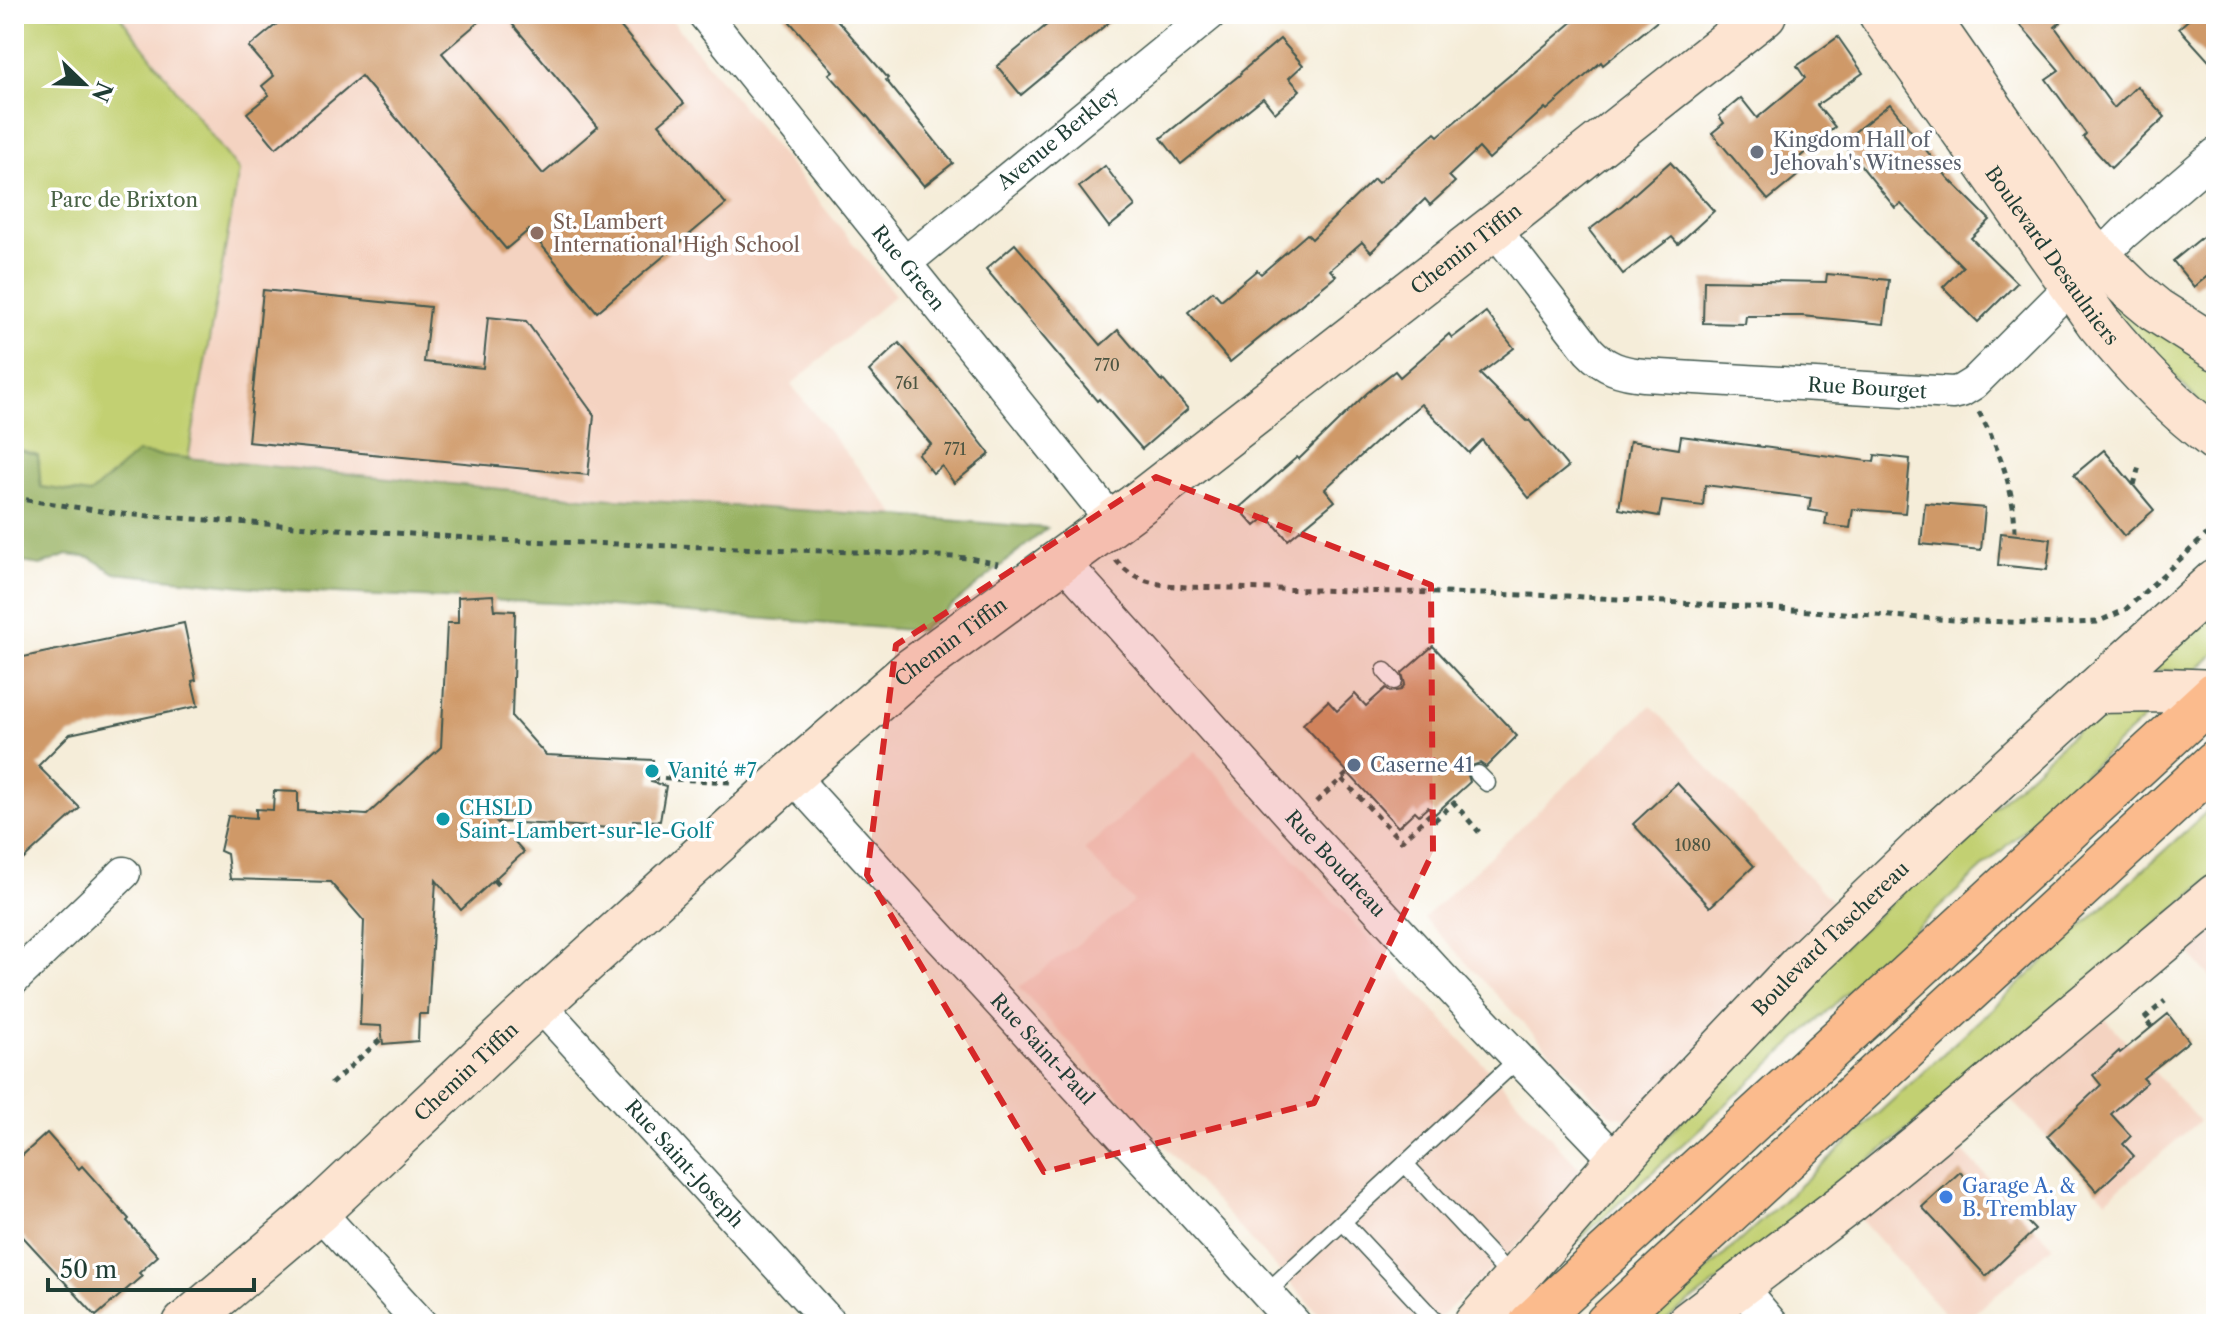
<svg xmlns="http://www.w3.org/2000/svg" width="2230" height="1338" font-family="'Libre Caslon Text',serif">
	<rect width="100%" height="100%" fill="#fff"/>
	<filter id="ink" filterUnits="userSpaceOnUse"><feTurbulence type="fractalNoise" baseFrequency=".0125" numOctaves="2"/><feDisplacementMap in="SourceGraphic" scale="16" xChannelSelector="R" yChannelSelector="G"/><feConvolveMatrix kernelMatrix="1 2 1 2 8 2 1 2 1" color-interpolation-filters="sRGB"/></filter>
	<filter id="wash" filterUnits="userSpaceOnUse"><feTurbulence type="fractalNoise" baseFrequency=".006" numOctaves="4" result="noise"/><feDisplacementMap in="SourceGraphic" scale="32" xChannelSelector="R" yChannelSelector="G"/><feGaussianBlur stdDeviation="1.8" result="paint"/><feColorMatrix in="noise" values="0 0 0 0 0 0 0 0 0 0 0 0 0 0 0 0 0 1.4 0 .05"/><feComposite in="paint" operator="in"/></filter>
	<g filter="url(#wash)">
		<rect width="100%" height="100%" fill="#f5edd9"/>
		<g fill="#f4d3c1">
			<polygon points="118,14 667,14 895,295 791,385 897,516 582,497 187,459 239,171"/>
			<polygon points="1651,705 1834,904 1631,1119 1609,1114 1424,918"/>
			<polygon points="1195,751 1581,1170 1578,1180 1522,1241 1433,1324 1328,1324 1019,988 1134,902 1084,850"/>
			<polygon points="2216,923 2216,983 2185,949"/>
			<polygon points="2104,1017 2199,1121 2106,1200 2010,1098"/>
			<polygon points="1955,1143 2053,1246 1961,1324 1954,1324 1860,1219"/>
		</g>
		<g fill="#c2d072" stroke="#708653" stroke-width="2">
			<polygon points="14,14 118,14 239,171 188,459 582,497 14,546"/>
			<polygon points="2116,301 2216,365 2216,420 2109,307"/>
			<polygon points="2216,605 2216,652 2196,671 2149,670"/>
			<polygon points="2159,705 1542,1274 1822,967 2095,713"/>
			<polygon points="2216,803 2216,874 2071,998 1732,1271 1660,1324 1649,1324"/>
		</g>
		<polygon fill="#99b264" stroke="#5c784c" stroke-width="2" points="14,448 38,455 41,487 90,494 137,453 582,497 897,516 1047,528 921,631 571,604 293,591 115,573 91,558 67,555 41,565 14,561"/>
		<g id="blocks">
			<g fill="#cf9968">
				<polygon points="289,14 488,14 442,53 543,174 598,127 504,14 610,14 684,103 659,124 726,204 597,312 529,230 506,249 361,76 276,148 247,113 269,95 262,86 274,76 249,47"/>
				<polygon points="783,14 832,14 888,78 886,80 953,163 924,186 868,117 829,74 833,71"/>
				<polygon points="1060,14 1119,14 1021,95 997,66"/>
				<polygon points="1582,14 1666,14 1603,65 1601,62 1547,110 1545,108 1489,159 1479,148 1449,176 1455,182 1430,205 1425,199 1371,252 1362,242 1330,270 1336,276 1230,362 1188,312 1213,291 1221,300 1257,270 1261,274 1307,234 1312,239 1374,179 1378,183 1435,133 1438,136"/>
				<polygon points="2011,14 2070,14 2055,27 2114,108 2137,86 2165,117 2111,168 2083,137 2086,134 2046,79 2059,70"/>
				<polygon points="2195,14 2216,14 2216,69 2179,28"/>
				<polygon points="1838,37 1863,73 1817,105 1835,127 1794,162 1802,172 1768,200 1712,133 1724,123 1719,116 1741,98 1757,118 1805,78 1797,66"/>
				<polygon points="1280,39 1303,65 1289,78 1300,90 1275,113 1263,98 1181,164 1161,138 1241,74 1240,73"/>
				<polygon points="1890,104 1948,178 1990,220 1971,238 2017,283 1978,322 1943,287 1963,267 1901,204 1895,208 1842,142"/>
				<polygon points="1670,162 1714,211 1678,244 1672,237 1623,274 1589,230 1622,205"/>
				<polygon points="1105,166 1135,206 1109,227 1079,187"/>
				<polygon points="2216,226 2216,269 2194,287 2173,261"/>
				<polygon points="1015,244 1101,345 1118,330 1162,382 1163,380 1188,409 1142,449 1099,399 1097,401 986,269"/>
				<polygon points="1827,274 1889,280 1884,324 1802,316 1746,316 1745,324 1703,323 1704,280 1826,282"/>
				<polygon points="263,290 430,307 424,362 483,368 488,317 526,321 594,415 588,475 248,442"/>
				<polygon points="1486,312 1514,348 1480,374 1527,421 1529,420 1568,467 1529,498 1482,440 1469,453 1421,404 1377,441 1325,489 1335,501 1288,540 1267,516 1255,526 1239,508 1297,457 1299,459 1367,393 1395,371 1400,377 1449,334 1452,338"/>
				<polygon points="899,343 939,389 990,454 954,483 942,466 933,473 918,454 931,444 869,371"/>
				<polygon points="1681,436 1874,462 1875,455 1910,459 1905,513 1853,509 1850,528 1825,525 1827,513 1809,510 1811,498 1705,485 1703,506 1662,501 1659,516 1619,509 1630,441 1679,449"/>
				<polygon points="2104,450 2154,510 2124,536 2074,475"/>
				<polygon points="1925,503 1985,508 1981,550 1921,544"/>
				<polygon points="2001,533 2051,539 2047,570 1998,565"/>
				<polygon points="493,595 495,610 515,611 512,717 546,755 653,760 651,782 666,786 660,821 633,820 632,829 497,822 524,852 461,910 436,880 428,1014 419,1014 418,1041 383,1044 381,1026 360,1025 364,921 330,882 230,879 227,854 220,851 228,816 256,818 256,809 273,810 274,791 298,792 298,811 367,815 441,747 447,623 458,623 458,597"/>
				<polygon points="184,623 196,680 192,681 198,706 70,734 38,766 80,808 14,868 14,659"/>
				<polygon points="1433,646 1517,736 1486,767 1480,763 1471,766 1467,772 1470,782 1435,814 1428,807 1419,815 1415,811 1398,827 1303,724 1328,701 1337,711 1355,694 1366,706 1386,688 1391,692 1401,690 1405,684 1402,673"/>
				<polygon points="1677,783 1754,866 1710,907 1633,824"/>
				<polygon points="2168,1014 2189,1041 2143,1078 2147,1082 2111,1114 2131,1136 2123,1144 2134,1156 2097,1191 2047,1136 2101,1085 2093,1075 2119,1051 2120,1053"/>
				<polygon points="47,1133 79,1169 82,1166 129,1219 127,1221 158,1256 139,1273 142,1276 96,1316 14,1227 14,1163"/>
				<polygon points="1960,1172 1976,1190 1980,1186 2008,1216 2015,1209 2035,1230 1986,1276 1922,1207"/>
			</g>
		</g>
	</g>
	<g filter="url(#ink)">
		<use href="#blocks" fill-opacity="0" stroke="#3f574d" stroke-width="2"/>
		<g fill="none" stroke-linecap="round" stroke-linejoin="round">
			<g stroke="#3f574d" stroke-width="19">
				<g id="lane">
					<polyline points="1385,671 1394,681"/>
					<polyline points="1478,774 1487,783"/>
					<polyline points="1405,1164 1513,1279"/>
					<polyline points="1343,1222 1438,1324"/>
					<polyline points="1266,1293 1518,1059"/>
				</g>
			</g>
			<g stroke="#3f574d" stroke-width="35">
				<g id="street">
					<path id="s1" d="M704 14 1113 522"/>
					<path id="s2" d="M1493 227 1589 351C1605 368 1621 373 1644 375L1953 393 1961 391 1974 383 2124 233 2216 154"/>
					<path id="s3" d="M906 262 1210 14"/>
					<path id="s4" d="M1061 559 1296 821 1469 1007 1618 1162"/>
					<path id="s5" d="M791 775 1295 1324"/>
					<polyline points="14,979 124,873"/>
					<path id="s6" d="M539 1004 831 1324"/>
					<polyline points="318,1211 421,1324"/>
					<polyline points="1739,1285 1772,1324"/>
				</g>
			</g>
			<g stroke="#3f574d" stroke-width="47">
				<g id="secondary">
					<path id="s7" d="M1881 14 2098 322C2133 365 2171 406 2216 439"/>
					<polyline points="1925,14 2084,243 2133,291 2156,310 2216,348"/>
					<polyline points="2095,691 2165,690 2216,692"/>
					<path id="s8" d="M185 1324 318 1211 519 1022 791 775 912 670 1134 507 1511 214 1764 14"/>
					<path id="s9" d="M1476 1324 1647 1128 1799 967 1941 831 2216 581"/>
					<polyline points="1688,1324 1850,1201 1923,1142 2216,896"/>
				</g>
			</g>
			<g stroke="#3f574d" stroke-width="47">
				<g id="highway">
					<polyline points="1531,1324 2216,693"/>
					<polyline points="1607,1324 2216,762"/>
				</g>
			</g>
			<g stroke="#3f574d" stroke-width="5" stroke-dasharray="6 6" stroke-linecap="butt">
				<path d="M1979 412C2000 451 2014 488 2015 532"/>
				<polyline points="2134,485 2139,466"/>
				<polyline points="14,498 121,514 497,540 885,553 970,558 998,564"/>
				<path d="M1116 560C1134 583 1160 585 1187 587L1568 596 1955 620 2056 624 2097 622 2125 610 2216 526"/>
				<polyline points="652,778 731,782"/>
				<polyline points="1342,779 1401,841 1429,815 1434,821 1454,803 1479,832"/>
				<polyline points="1316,802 1348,773"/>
				<polyline points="494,880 502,889"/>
				<polyline points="2152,1027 2144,1019 2165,1001"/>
				<polyline points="331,1084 382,1038"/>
			</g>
			<use href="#lane" stroke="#fff" stroke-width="16"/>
			<use href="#street" stroke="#fff" stroke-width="32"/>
			<use href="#secondary" stroke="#fde4d1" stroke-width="44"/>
			<use href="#highway" stroke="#fbbb8d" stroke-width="44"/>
		</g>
	</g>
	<path fill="#d62828" fill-opacity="0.2" stroke="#d62828" stroke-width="6" stroke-dasharray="16 10" stroke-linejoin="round" d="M1156 477 1431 585 1433 852 1314 1103 1044 1172 867 875 896 645Z"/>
	<circle fill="#6b7280" stroke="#fff" stroke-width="3" cx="1757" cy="152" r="8"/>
	<circle fill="#8d6e63" stroke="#fff" stroke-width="3" cx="537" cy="233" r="8"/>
	<circle fill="#5c6f8a" stroke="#fff" stroke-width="3" cx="1354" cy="765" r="8"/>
	<g fill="#0f9aa8" stroke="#fff" stroke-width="3">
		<circle cx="652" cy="771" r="8"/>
		<circle cx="443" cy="819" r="8"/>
	</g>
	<circle fill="#3f7fe0" stroke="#fff" stroke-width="3" cx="1946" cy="1197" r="8"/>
	<g text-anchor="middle" stroke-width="7" stroke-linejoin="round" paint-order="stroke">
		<g font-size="16" fill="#4b5441">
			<text x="1107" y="371">770</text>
			<text x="907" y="389">761</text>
			<text x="955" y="455">771</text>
			<text x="1693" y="851">1080</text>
		</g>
		<g font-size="20" fill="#1f3d34" stroke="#fff">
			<text dy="7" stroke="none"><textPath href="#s3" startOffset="196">Avenue Berkley</textPath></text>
			<text dy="7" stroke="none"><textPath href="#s8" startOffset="1674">Chemin Tiffin</textPath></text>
			<text dy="7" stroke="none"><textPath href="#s7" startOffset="296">Boulevard Desaulniers</textPath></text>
			<text dy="7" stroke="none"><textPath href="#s1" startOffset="326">Rue Green</textPath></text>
			<text dy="7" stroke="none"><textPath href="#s2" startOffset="442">Rue Bourget</textPath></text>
			<text dy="7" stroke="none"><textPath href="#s8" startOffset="1026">Chemin Tiffin</textPath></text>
			<text dy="7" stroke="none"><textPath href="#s4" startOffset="410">Rue Boudreau</textPath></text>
			<text dy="7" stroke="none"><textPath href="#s9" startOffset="524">Boulevard Taschereau</textPath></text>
			<text dy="7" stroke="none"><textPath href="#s5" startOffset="372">Rue Saint-Paul</textPath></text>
			<text dy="7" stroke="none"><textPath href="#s8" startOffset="378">Chemin Tiffin</textPath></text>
			<text dy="7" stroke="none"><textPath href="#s6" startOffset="216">Rue Saint-Joseph</textPath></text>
		</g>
		<g font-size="20" fill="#5b616d" stroke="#fff" text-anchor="start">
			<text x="1773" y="147">Kingdom Hall of<tspan x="1773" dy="23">Jehovah's Witnesses</tspan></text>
		</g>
		<g font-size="20" fill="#486244" stroke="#fff">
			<text x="124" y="207">Parc de Brixton</text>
		</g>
		<g font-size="20" fill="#785e54" stroke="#fff" text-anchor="start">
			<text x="553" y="229">St. Lambert<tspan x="553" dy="23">International High School</tspan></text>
		</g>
		<g font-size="20" fill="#4e5e75" stroke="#fff" text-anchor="start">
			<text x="1370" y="772">Caserne 41</text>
		</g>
		<g font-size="20" fill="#0d838f" stroke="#fff" text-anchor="start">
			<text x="668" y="778">Vanité #7</text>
			<text x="459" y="815">CHSLD<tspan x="459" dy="23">Saint-Lambert-sur-le-Golf</tspan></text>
		</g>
		<g font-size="20" fill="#366cbe" stroke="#fff" text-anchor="start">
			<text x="1962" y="1193">Garage A. &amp;<tspan x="1962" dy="23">B. Tremblay</tspan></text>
		</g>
	</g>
	<rect width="2230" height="1338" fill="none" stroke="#fff" stroke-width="48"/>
	<g transform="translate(84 84) rotate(113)" stroke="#ffffff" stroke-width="6" paint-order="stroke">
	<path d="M0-6L14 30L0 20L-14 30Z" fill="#1f3d34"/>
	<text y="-12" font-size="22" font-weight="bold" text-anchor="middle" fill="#1f3d34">N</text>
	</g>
	<path d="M48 1278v12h206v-12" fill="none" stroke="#1f3d34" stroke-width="4"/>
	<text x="60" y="1278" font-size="24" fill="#1f3d34" stroke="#ffffff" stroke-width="6" paint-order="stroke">50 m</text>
</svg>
